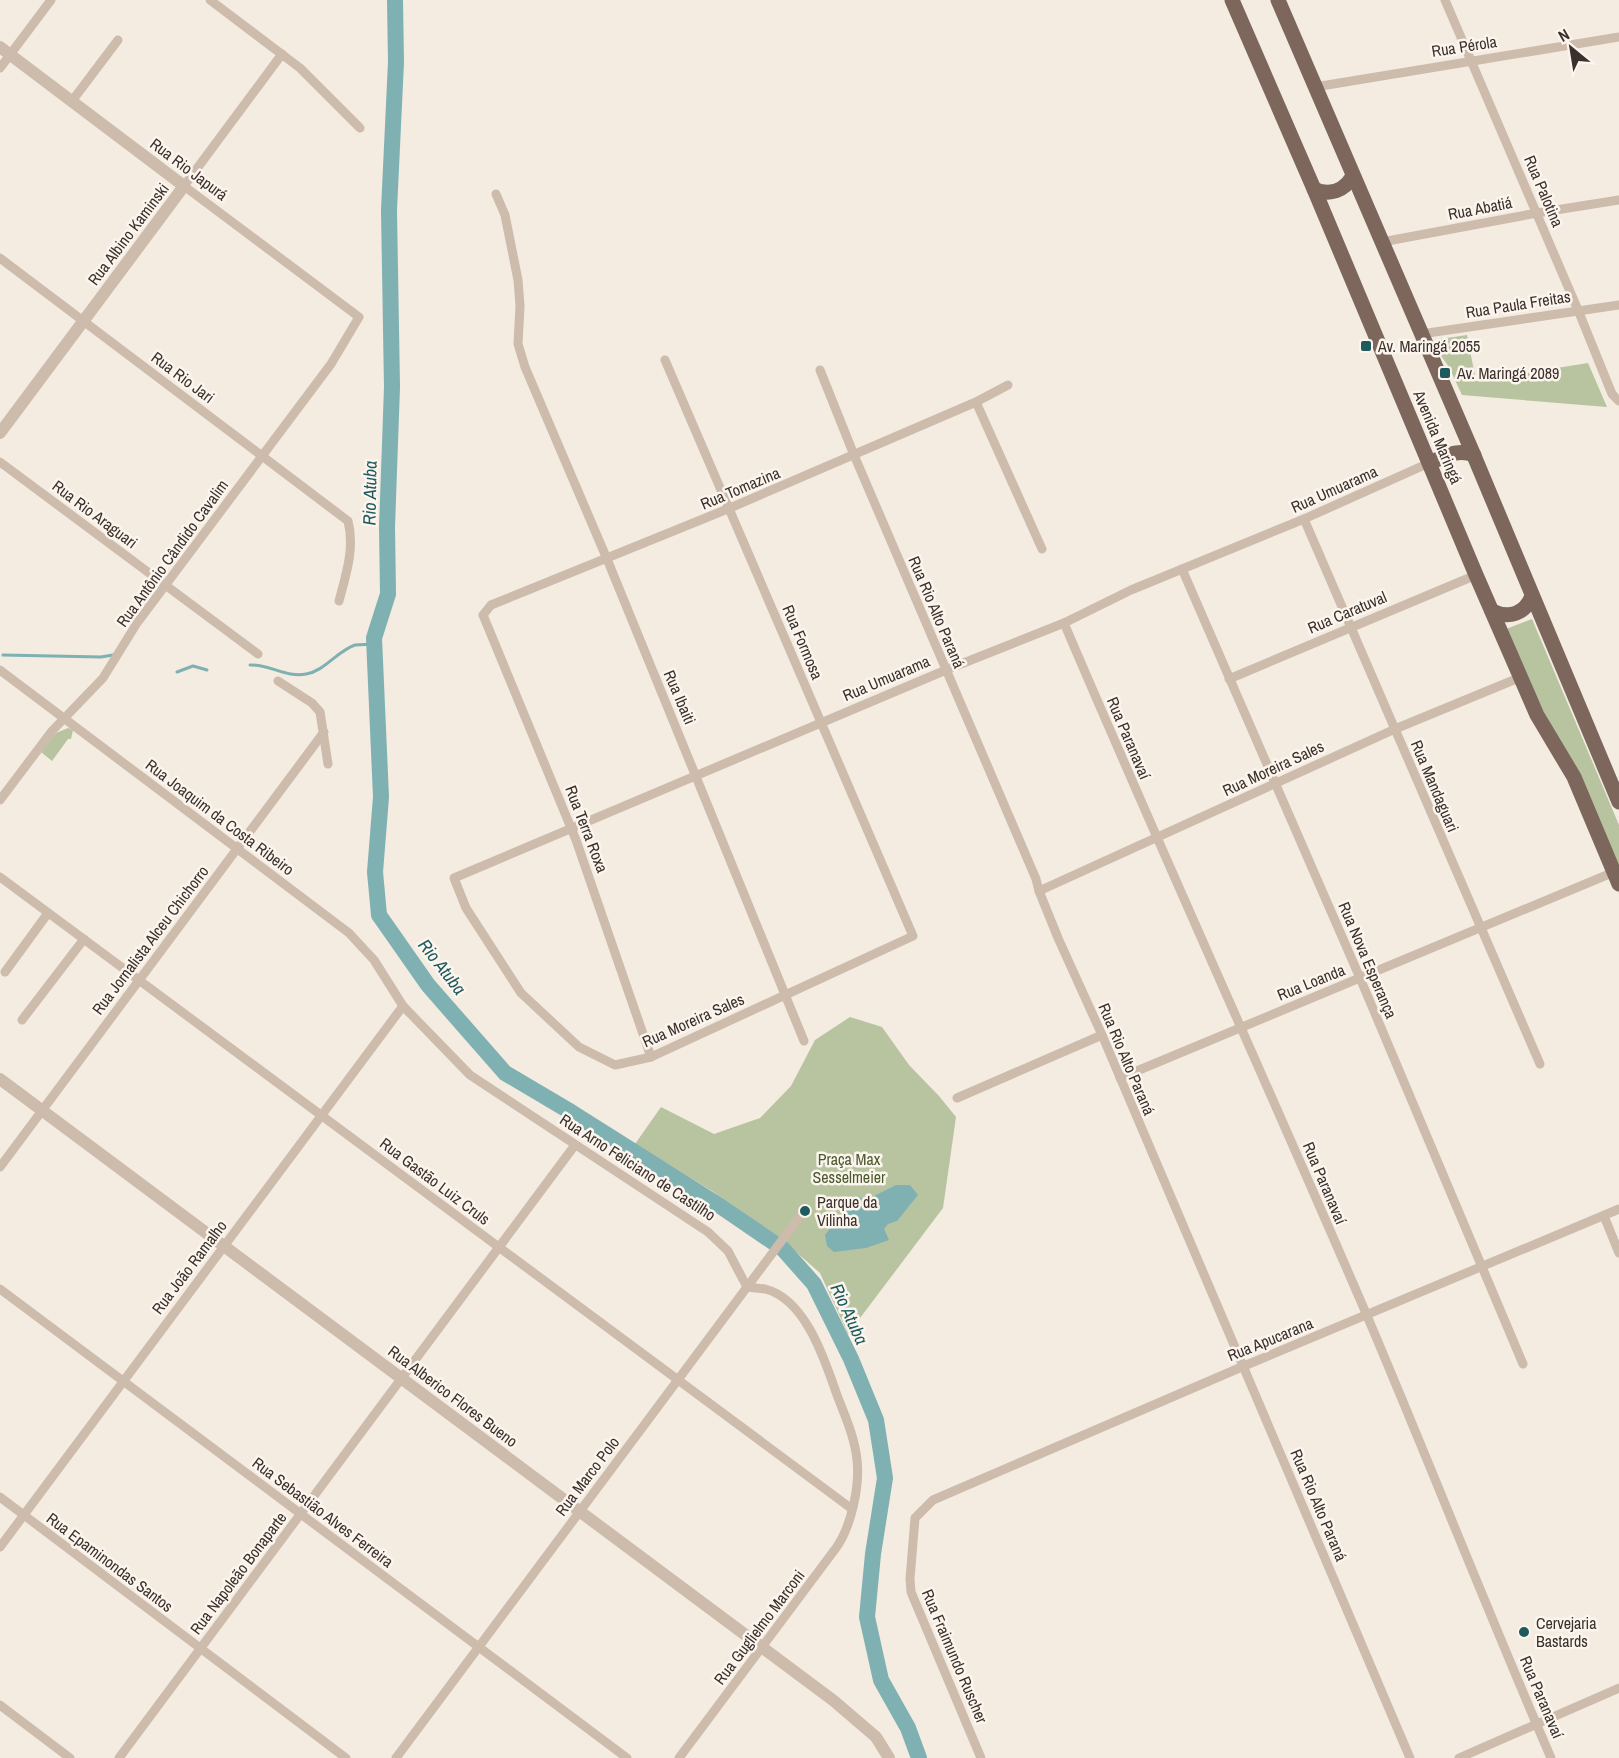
<svg xmlns="http://www.w3.org/2000/svg" width="1619" height="1758" font-family="'Archivo Narrow',sans-serif">
	<rect width="100%" height="100%" fill="#f4ebe1"/>
	<g fill="#b8c4a0">
		<polygon points="1467,335 1476,381 1588,363 1607,407 1462,395 1449,367 1434,346 1440,339"/>
		<polygon points="1532,619 1619,825 1619,866 1543,710 1506,629"/>
		<polygon points="68,728 73,730 71,739 68,739 52,761 41,752 56,733"/>
		<polygon points="850,1017 882,1027 909,1065 939,1096 956,1117 943,1208 848,1334 820,1273 779,1237 712,1191 635,1144 661,1107 714,1134 760,1118 791,1086 815,1040"/>
	</g>
	<polygon fill="#7fb0b2" points="896,1185 910,1185 918,1195 897,1221 888,1224 884,1229 889,1240 866,1248 834,1252 827,1246 825,1235 850,1202 857,1197 868,1199"/>
	<g fill="none" stroke-linecap="round" stroke-linejoin="round">
		<g stroke="#7fb0b2" stroke-width="3">
			<polyline points="3,655 101,657 113,655"/>
			<path d="M250 665C269 664 287 678 306 674 325 671 337 651 355 645 362 644 368 645 374 644"/>
			<polyline points="177,672 193,666 207,670"/>
		</g>
		<polyline stroke="#7fb0b2" stroke-width="16" points="395,0 396,62 389,210 392,387 387,527 388,594 374,638 381,797 375,872 379,915 428,985 505,1073 571,1112 720,1206 783,1249 814,1284 851,1359 876,1420 885,1478 873,1554 867,1617 881,1680 908,1728 919,1758"/>
		<g stroke="#cdbbac" stroke-width="9">
			<polyline points="210,0 300,68 360,128"/>
			<polyline points="1445,0 1578,310 1612,394 1619,401"/>
			<polyline points="0,68 51,0"/>
			<polyline points="1315,87 1619,37"/>
			<polyline points="72,101 118,40"/>
			<polyline points="496,194 505,215 518,280 520,306 518,344 525,367 607,559 804,1041"/>
			<polyline points="1382,242 1537,213 1619,200"/>
			<path d="M0 258 348 521C355 548 346 575 339 601"/>
			<polyline points="1421,334 1619,305"/>
			<path d="M665 360C749 551 830 744 913 936L651 1057 615 1065 579 1047 521 993 466 908 454 878 946 670 1064 623 1131 590 1304 519 1429 463"/>
			<polyline points="820,370 854,455 1036,879 1039,891 1058,938 1102,1035 1410,1758"/>
			<polyline points="976,402 1042,549"/>
			<polyline points="0,462 258,654"/>
			<polyline points="1304,519 1540,1064"/>
			<polyline points="1182,569 1360,978 1523,1364"/>
			<path d="M1064 623C1162 853 1266 1081 1365 1311 1428 1459 1487 1610 1551 1758"/>
			<path d="M0 670 349 933 374 960 403 1006 470 1075 708 1232 728 1251 747 1287C753 1288 759 1288 765 1289 806 1299 825 1361 837 1395 845 1416 855 1438 857 1460 860 1487 851 1527 836 1548L679 1758"/>
			<polyline points="1229,679 1476,575"/>
			<polyline points="278,681 312,703 320,712 328,764"/>
			<polyline points="0,800 52,731 103,678 137,623 331,364 359,317 184,186 282,54"/>
			<polyline points="0,877 852,1509"/>
			<polyline points="1039,891 1395,729 1521,677"/>
			<polyline points="5,972 48,913"/>
			<polyline points="22,1020 84,939"/>
			<polyline points="651,1057 576,840 483,615 491,605 730,508 976,402 1008,385"/>
			<polyline points="1120,1078 1614,872"/>
			<polyline points="957,1098 1102,1035"/>
			<polyline points="0,1167 324,732"/>
			<polyline points="1604,1216 1619,1253"/>
			<polyline points="0,1289 627,1758"/>
			<polyline points="0,1497 346,1758"/>
			<polyline points="0,1547 403,1006"/>
			<polyline points="0,1705 70,1758"/>
			<polyline points="119,1758 575,1145"/>
			<polyline points="396,1758 803,1212"/>
			<polyline points="981,1758 911,1592 910,1579 915,1518 933,1500 1244,1366 1619,1209"/>
			<polyline points="1459,1758 1619,1688"/>
		</g>
		<g stroke="#cdbbac" stroke-width="12">
			<polyline points="0,47 184,186 0,433"/>
			<polyline points="0,1079 834,1701 876,1737 889,1758"/>
		</g>
		<g stroke="#7d675c" stroke-width="15">
			<polyline points="1232,0 1314,189 1476,575 1537,715 1574,777 1619,884"/>
			<polyline points="1278,0 1472,451 1619,802"/>
			<path d="M1314 189C1330 196 1344 191 1353 176"/>
			<path d="M1429 463C1444 457 1458 448 1474 455"/>
			<path d="M1492 611C1509 619 1525 614 1532 596"/>
		</g>
	</g>
	<g fill="#1f5a5e" stroke="#fbf5ee" stroke-width="2">
		<rect x="1360" y="340" width="12" height="12" rx="3"/>
		<rect x="1439" y="367" width="12" height="12" rx="3"/>
		<circle cx="805" cy="1211" r="6"/>
		<circle cx="1524" cy="1632" r="6"/>
	</g>
	<g text-anchor="middle" stroke-width="5" stroke-linejoin="round" paint-order="stroke">
		<g font-size="16" fill="#3b302b" stroke="#fbf5ee">
			<text transform="translate(1464 46) rotate(-9)" y="6">Rua Pérola</text>
			<text transform="translate(189 169) rotate(37)" y="6">Rua Rio Japurá</text>
			<text transform="translate(1544 191) rotate(67)" y="6">Rua Palotina</text>
			<text transform="translate(1480 208) rotate(-11)" y="6">Rua Abatiá</text>
			<text transform="translate(128 234) rotate(-53)" y="6">Rua Albino Kaminski</text>
			<text transform="translate(1518 304) rotate(-9)" y="6">Rua Paula Freitas</text>
			<text transform="translate(183 377) rotate(37)" y="6">Rua Rio Jari</text>
			<text transform="translate(1438 437) rotate(67)" y="6">Avenida Maringá</text>
			<text transform="translate(740 488) rotate(-23)" y="6">Rua Tomazina</text>
			<text transform="translate(1334 489) rotate(-24)" y="6">Rua Umuarama</text>
			<text transform="translate(95 514) rotate(37)" y="6">Rua Rio Araguari</text>
			<text transform="translate(172 553) rotate(-54)" y="6">Rua Antônio Cândido Cavalim</text>
			<text transform="translate(937 612) rotate(67)" y="6">Rua Rio Alto Paraná</text>
			<text transform="translate(1347 612) rotate(-23)" y="6">Rua Caratuval</text>
			<text transform="translate(803 642) rotate(67)" y="6">Rua Formosa</text>
			<text transform="translate(886 678) rotate(-23)" y="6">Rua Umuarama</text>
			<text transform="translate(680 697) rotate(67)" y="6">Rua Ibaiti</text>
			<text transform="translate(1129 738) rotate(67)" y="6">Rua Paranavaí</text>
			<text transform="translate(1273 768) rotate(-25)" y="6">Rua Moreira Sales</text>
			<text transform="translate(1435 786) rotate(67)" y="6">Rua Mandaguari</text>
			<text transform="translate(220 817) rotate(37)" y="6">Rua Joaquim da Costa Ribeiro</text>
			<text transform="translate(587 829) rotate(69)" y="6">Rua Terra Roxa</text>
			<text transform="translate(150 940) rotate(-53)" y="6">Rua Jornalista Alceu Chichorro</text>
			<text transform="translate(1368 960) rotate(67)" y="6">Rua Nova Esperança</text>
			<text transform="translate(1311 982) rotate(-22)" y="6">Rua Loanda</text>
			<text transform="translate(693 1020) rotate(-24)" y="6">Rua Moreira Sales</text>
			<text transform="translate(1127 1059) rotate(67)" y="6">Rua Rio Alto Paraná</text>
			<text transform="translate(638 1167) rotate(33)" y="6">Rua Arno Feliciano de Castilho</text>
			<text transform="translate(435 1181) rotate(37)" y="6">Rua Gastão Luiz Cruls</text>
			<text transform="translate(1325 1183) rotate(67)" y="6">Rua Paranavaí</text>
			<text transform="translate(189 1267) rotate(-53)" y="6">Rua João Ramalho</text>
			<text transform="translate(1270 1339) rotate(-22)" y="6">Rua Apucarana</text>
			<text transform="translate(453 1396) rotate(37)" y="6">Rua Alberico Flores Bueno</text>
			<text transform="translate(587 1476) rotate(-53)" y="6">Rua Marco Polo</text>
			<text transform="translate(1319 1505) rotate(67)" y="6">Rua Rio Alto Paraná</text>
			<text transform="translate(323 1512) rotate(37)" y="6">Rua Sebastião Alves Ferreira</text>
			<text transform="translate(110 1562) rotate(37)" y="6">Rua Epaminondas Santos</text>
			<text transform="translate(238 1573) rotate(-53)" y="6">Rua Napoleão Bonaparte</text>
			<text transform="translate(759 1627) rotate(-53)" y="6">Rua Guglielmo Marconi</text>
			<text transform="translate(955 1656) rotate(67)" y="6">Rua Fraimundo Ruscher</text>
			<text transform="translate(1542 1697) rotate(67)" y="6">Rua Paranavaí</text>
		</g>
		<g font-size="16" fill="#3b302b" stroke="#fbf5ee" text-anchor="start">
			<text x="1378" y="352">Av. Maringá 2055</text>
			<text x="1457" y="379">Av. Maringá 2089</text>
			<text x="817" y="1208">Parque da<tspan x="817" dy="18">Vilinha</tspan></text>
			<text x="1536" y="1629">Cervejaria<tspan x="1536" dy="18">Bastards</tspan></text>
		</g>
		<g font-size="16" fill="#4a5a2e" stroke="#fbf5ee">
			<text x="849" y="1165">Praça Max<tspan x="849" dy="18">Sesselmeier</tspan></text>
		</g>
		<g font-size="18" font-style="italic" fill="#1f5a5e" stroke="#fbf5ee">
			<text transform="translate(370 493) rotate(-89)" y="6">Rio Atuba</text>
			<text transform="translate(442 967) rotate(52)" y="6">Rio Atuba</text>
			<text transform="translate(849 1314) rotate(65)" y="6">Rio Atuba</text>
		</g>
	</g>
	<g transform="translate(1571 48) rotate(330)" stroke="#fbf5ee" stroke-width="4.5" paint-order="stroke">
	<path d="M0-4.5L10 22L0 15L-10 22Z" fill="#3b302b"/>
	<text y="-9" font-size="16" font-weight="bold" text-anchor="middle" fill="#3b302b">N</text>
	</g>
</svg>
